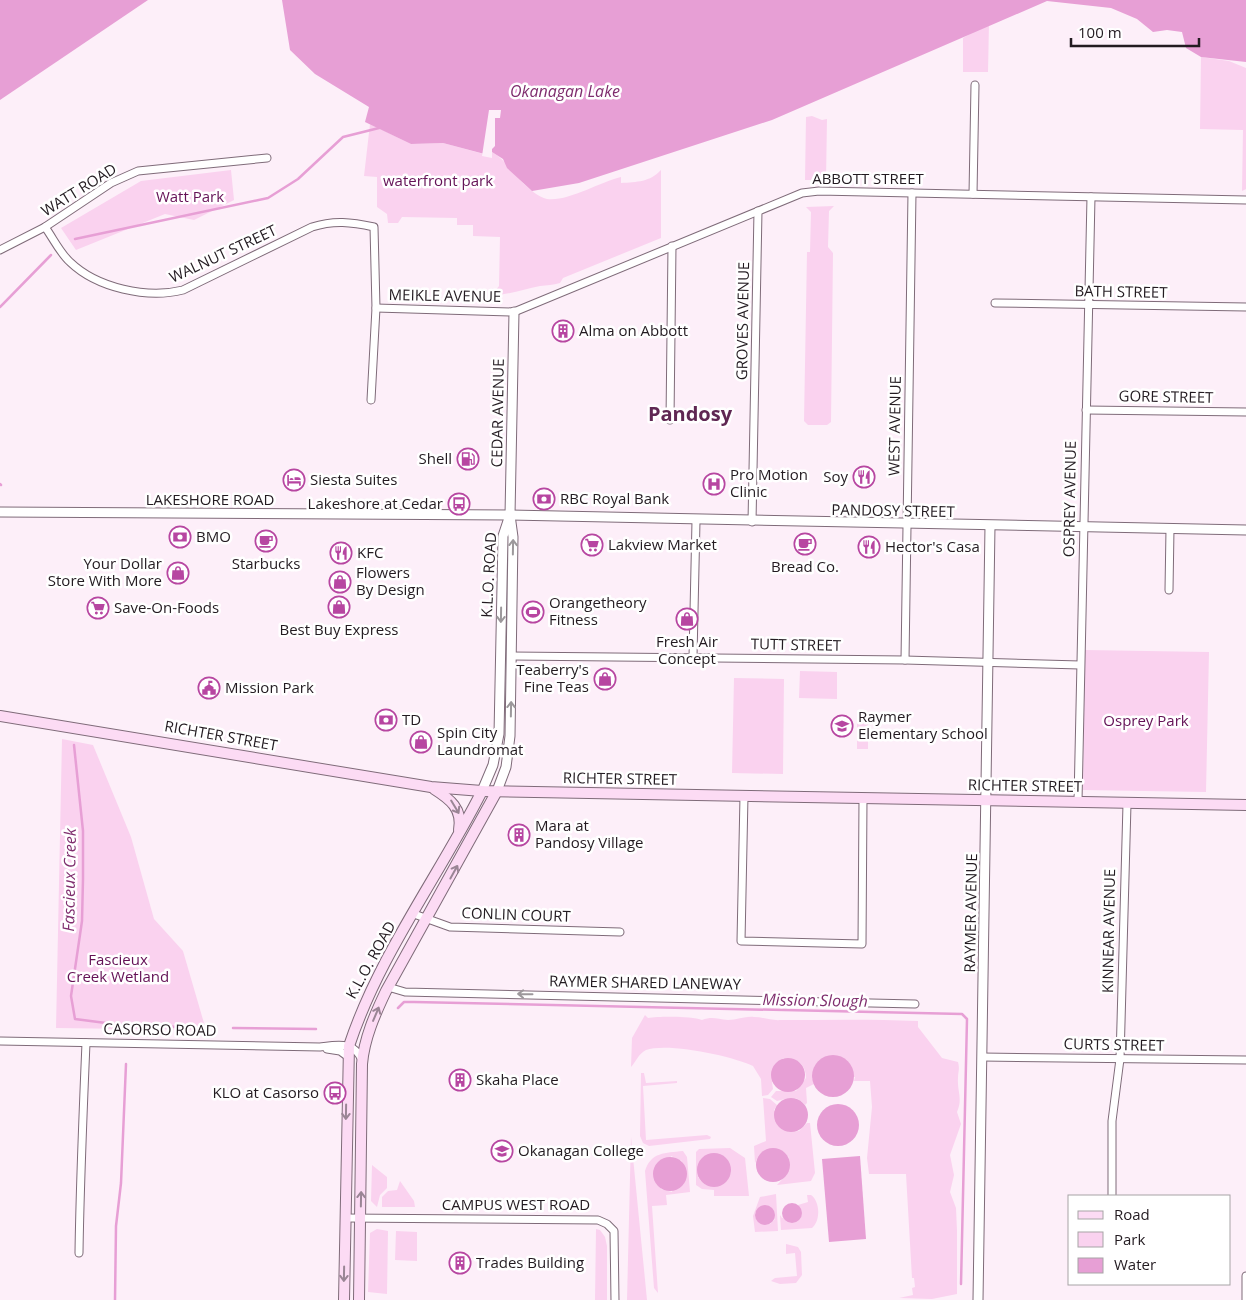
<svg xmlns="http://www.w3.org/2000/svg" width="1246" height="1300" font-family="'Open Sans',sans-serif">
	<rect width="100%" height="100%" fill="#fdeff9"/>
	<g fill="#fad2ef" fill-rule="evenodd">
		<polygon points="989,23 988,72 963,72 963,38"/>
		<polygon points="1201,57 1229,61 1246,68 1246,189 1242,191 1243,130 1200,129"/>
		<polygon points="812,116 822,120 827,119 826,180 805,180 806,117"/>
		<path d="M370 124 411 144 443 143 491 156 492 152C505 159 512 173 524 184 530 189 538 197 547 199 567 202 600 182 621 177V183C637 182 650 182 661 170V238L563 278 560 283C553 285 547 285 540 286 524 289 509 295 492 295L499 286 500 237 473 236V225H457V218L402 217 398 223H388L387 214 377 207V177L364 176Z"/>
		<polygon points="231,170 234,200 194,220 165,214 76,250 61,228 141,181"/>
		<polygon points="834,206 829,211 828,247 833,253 831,422 827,425 808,425 804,421 807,252 810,252 811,212 806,207"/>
		<polygon points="1085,650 1209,652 1206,792 1083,790"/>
		<polygon points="800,671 837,672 837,699 799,698"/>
		<polygon points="734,678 784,679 783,774 732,773"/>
		<rect x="857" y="720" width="11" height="29"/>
		<polygon points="62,739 93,745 131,837 154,919 183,951 206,1030 56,1028"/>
		<path d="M645 1015 648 1018C659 1016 693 1016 702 1020 712 1016 717 1019 728 1020 737 1020 746 1016 754 1017 763 1017 772 1021 781 1020 826 1020 872 1019 918 1021V1027L942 1058 958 1062C960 1070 958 1071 958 1078 957 1092 963 1098 957 1112L961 1124 950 1155 954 1175 950 1192 956 1208 957 1231V1294L932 1299 899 1298 913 1295 912 1288 915 1287 914 1278H912L906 1174H869L867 1158 872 1107 870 1081H854L855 1077 812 1078 814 1084 806 1088 807 1103 805 1105C796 1094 788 1099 777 1101L771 1097 776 1091H796L806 1078C806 1064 797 1057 783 1058L772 1082 773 1089 768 1095 762 1096 761 1079 753 1066C733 1056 667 1042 646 1050 638 1054 636 1062 631 1067L632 1038Z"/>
		<polygon points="641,1073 644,1073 646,1083 677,1081 677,1083 643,1086 646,1140 707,1135 711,1137 710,1139 649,1146 643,1143 640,1136"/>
		<path d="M763 1098 770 1099 777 1105 774 1110 788 1132 799 1131 807 1123H810L815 1173 811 1181 777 1185C785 1176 793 1170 788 1156L759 1155 755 1163 754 1146 766 1141Z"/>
		<polygon points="631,1137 647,1300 627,1300"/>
		<path d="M730 1148 745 1158 749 1196H714V1190L702 1189 696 1185V1152L699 1149ZM731 1172C726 1189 707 1192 698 1177Z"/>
		<path d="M683 1151 687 1157 690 1192 666 1195 667 1205 652 1206 658 1293 654 1288 645 1171C651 1152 665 1153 683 1151ZM671 1156 682 1161 672 1192 661 1189Z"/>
		<polygon points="372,1165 387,1177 387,1188 380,1195 377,1207 371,1201"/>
		<polygon points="400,1181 414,1201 415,1207 382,1207 382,1197 388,1191 397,1190"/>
		<path d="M776 1194 778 1231 755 1232 753 1216 760 1197ZM762 1206 775 1219 770 1224 756 1220 755 1213Z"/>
		<path d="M807 1195H811C820 1201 821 1221 812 1228L781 1230 780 1215 782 1218 802 1214 798 1205 808 1202Z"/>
		<polygon points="377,1229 388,1231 387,1294 368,1292 370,1233"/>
		<polygon points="596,1229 600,1230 605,1237 607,1246 607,1300 595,1300"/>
		<polygon points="396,1231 417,1232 417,1261 395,1260"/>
		<polygon points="786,1244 798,1247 801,1252 802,1275 796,1283 780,1284 771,1281 775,1278 797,1276 795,1253 786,1254"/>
	</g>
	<g fill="#e79fd5">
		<polygon points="0,0 148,0 0,100"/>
		<polygon points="282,0 1246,0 1246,62 1201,57 1186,48 1182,32 1167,30 1153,32 1137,19 1111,8 1047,1 772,120 579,183 532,191 507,168 503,159 492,152 492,156 443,143 411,144 365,122 369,107 315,74 290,50"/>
		<circle cx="833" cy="1076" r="21"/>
		<circle cx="788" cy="1075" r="17"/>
		<circle cx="791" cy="1115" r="17"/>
		<circle cx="838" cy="1125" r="21"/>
		<circle cx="773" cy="1165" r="17"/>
		<circle cx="714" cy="1170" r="17"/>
		<polygon points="860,1156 866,1239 829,1242 822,1159"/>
		<circle cx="670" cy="1174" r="17"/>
		<circle cx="792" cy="1213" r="10"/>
		<circle cx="765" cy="1215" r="10"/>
	</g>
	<polygon fill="#fdeff9" points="489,110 501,110 500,118 495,118 495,146 492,149 492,158 482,156"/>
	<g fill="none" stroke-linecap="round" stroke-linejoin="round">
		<g stroke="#e79fd5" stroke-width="2.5">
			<polyline points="75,239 268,198 298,179 343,137 379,128"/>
			<polyline points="0,307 51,255"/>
			<polyline points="0,484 1,485"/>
			<polyline points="74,745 83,831 83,879 82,921 71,996 75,1019 129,1026 192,1027"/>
			<polyline points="398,1008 404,1002 414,1002 962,1014 967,1019 961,1284"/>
			<polyline points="233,1028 316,1029"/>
			<polyline points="115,1300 116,1226 121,1183 126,1064"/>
		</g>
		<g stroke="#7f6b79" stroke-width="9">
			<g id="minor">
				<polyline points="973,194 975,85"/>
				<path d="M45 227C53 238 60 253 70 262 97 288 147 299 183 290L312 227C334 220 351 222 374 227L376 308 371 400"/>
				<polyline points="0,250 45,227 111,183 138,171 267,158"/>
				<polyline points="995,303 1246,307"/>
				<polyline points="376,308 514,312 802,193 819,191 1246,200"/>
				<polyline points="1086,410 1246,412"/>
				<polyline points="670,420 672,246"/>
				<polyline points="752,522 758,211"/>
				<polyline points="1169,590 1170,529"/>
				<polyline points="512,656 905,660 1080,665"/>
				<polyline points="693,657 696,521"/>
				<polyline points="905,660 912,193"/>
				<polyline points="744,796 741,941 862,944 863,799"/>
				<polyline points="1078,801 1091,197"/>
				<polyline points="414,914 450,927 620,932"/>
				<polyline points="388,987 405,992 915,1004"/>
				<path d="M0 1041 320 1047C337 1045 354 1041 362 1060"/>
				<polyline points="327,1049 340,1051 347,1056"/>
				<polyline points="982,1057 1246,1060"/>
				<polyline points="1112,1196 1112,1121 1120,1059 1127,804"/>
				<polyline points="345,1218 598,1220 607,1224 614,1231 615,1300"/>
				<path d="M79 1253C80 1183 83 1113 86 1043"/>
				<polyline points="1246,1300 1246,1276"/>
			</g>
		</g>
		<g stroke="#7f6b79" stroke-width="11">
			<g id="tertiary">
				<polyline points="0,512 510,515 1246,530"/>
				<polyline points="482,791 493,765 499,734 503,536 509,518"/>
				<polyline points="497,791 506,767 510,736 513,537 510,515 514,312"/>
				<polyline points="978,1300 990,526"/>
			</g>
		</g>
		<g stroke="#7f6b79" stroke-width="12">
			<g id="secondary">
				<polyline points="0,716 431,787 482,791 1246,805"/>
				<path d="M434 789C450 799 463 809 459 830"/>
				<path d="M344 1300 349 1046C379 955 439 876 482 791"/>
				<path d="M359 1300 362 1064C364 1039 375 1014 386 991L497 791"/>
			</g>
		</g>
		<use href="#minor" stroke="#fff" stroke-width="7"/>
		<use href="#tertiary" stroke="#fff" stroke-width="9"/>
		<use href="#secondary" stroke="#fcdbf4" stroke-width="10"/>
	</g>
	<defs><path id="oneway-shaft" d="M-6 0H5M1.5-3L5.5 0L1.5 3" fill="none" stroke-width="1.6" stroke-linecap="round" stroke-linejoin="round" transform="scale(1.25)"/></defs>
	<g stroke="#9c989b">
		<use href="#oneway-shaft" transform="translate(513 547) rotate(-89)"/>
		<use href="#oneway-shaft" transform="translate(501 615) rotate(91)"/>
		<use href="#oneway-shaft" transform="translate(511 709) rotate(-89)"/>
		<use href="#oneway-shaft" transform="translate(525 994) rotate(-179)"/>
	</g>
	<g stroke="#9a8595">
		<use href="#oneway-shaft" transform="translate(455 807) rotate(59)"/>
		<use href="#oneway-shaft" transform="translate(454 872) rotate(-61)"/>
		<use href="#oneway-shaft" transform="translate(376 1014) rotate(-67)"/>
		<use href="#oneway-shaft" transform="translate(346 1112) rotate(91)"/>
		<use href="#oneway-shaft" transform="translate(361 1199) rotate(-89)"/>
		<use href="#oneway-shaft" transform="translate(344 1274) rotate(91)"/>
	</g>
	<defs>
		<g id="building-ring" transform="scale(1.125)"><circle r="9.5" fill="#fff" stroke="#b746a1" stroke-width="1.5"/><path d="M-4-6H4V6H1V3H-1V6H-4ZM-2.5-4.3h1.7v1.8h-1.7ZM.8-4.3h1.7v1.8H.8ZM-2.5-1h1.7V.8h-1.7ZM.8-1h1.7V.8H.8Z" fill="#b746a1"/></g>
		<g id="fuel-ring" transform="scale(1.125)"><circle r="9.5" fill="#fff" stroke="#b746a1" stroke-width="1.5"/><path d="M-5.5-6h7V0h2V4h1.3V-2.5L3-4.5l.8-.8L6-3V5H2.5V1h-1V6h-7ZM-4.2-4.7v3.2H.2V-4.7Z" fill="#b746a1"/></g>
		<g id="restaurant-ring" transform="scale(1.125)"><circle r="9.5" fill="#fff" stroke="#b746a1" stroke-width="1.5"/><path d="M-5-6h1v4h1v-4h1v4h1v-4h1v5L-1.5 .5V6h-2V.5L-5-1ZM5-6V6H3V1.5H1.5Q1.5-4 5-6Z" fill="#b746a1"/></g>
		<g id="hotel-ring" transform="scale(1.125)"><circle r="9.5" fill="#fff" stroke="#b746a1" stroke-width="1.5"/><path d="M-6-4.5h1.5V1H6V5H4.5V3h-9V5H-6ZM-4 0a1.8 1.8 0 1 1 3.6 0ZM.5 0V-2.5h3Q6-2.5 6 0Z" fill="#b746a1"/></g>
		<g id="hospital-ring" transform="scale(1.125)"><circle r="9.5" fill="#fff" stroke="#b746a1" stroke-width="1.5"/><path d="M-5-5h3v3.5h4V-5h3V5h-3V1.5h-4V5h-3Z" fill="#b746a1"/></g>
		<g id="bank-ring" transform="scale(1.125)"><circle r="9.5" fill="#fff" stroke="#b746a1" stroke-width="1.5"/><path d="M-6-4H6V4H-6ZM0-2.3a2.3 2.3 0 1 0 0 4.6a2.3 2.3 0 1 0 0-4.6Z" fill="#b746a1"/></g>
		<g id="bus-ring" transform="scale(1.125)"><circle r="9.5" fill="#fff" stroke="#b746a1" stroke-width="1.5"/><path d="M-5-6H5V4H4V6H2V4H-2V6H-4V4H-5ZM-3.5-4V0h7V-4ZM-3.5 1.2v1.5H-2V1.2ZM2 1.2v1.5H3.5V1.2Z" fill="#b746a1"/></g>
		<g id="cafe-ring" transform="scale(1.125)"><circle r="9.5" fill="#fff" stroke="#b746a1" stroke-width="1.5"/><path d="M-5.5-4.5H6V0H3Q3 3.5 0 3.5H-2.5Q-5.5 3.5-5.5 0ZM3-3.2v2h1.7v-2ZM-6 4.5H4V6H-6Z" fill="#b746a1"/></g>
		<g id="supermarket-ring" transform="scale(1.125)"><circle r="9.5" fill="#fff" stroke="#b746a1" stroke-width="1.5"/><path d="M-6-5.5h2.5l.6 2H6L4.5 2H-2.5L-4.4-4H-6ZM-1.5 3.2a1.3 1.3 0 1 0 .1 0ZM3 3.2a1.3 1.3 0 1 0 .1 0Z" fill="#b746a1"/></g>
		<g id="shop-ring" transform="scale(1.125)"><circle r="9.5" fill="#fff" stroke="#b746a1" stroke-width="1.5"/><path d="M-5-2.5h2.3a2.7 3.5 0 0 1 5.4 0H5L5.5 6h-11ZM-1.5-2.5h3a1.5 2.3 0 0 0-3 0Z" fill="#b746a1"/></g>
		<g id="stadium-ring" transform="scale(1.125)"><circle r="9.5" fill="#fff" stroke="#b746a1" stroke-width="1.5"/><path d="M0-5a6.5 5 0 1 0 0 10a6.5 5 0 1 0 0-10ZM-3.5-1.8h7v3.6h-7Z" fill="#b746a1"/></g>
		<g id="civic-ring" transform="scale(1.125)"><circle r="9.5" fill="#fff" stroke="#b746a1" stroke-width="1.5"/><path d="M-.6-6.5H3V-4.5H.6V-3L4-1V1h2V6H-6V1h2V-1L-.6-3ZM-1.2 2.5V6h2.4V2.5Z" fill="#b746a1"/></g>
		<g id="school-ring" transform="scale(1.125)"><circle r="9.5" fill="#fff" stroke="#b746a1" stroke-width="1.5"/><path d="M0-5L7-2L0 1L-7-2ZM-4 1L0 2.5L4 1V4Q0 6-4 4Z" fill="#b746a1"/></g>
		<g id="university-ring" transform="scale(1.125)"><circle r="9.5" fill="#fff" stroke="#b746a1" stroke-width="1.5"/><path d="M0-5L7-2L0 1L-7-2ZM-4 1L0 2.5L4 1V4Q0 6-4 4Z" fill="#b746a1"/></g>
	</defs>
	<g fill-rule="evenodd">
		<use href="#building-ring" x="563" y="331"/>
		<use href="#fuel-ring" x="468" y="459"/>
		<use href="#restaurant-ring" x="864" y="477"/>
		<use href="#hotel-ring" x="294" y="480"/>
		<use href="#hospital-ring" x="714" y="484"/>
		<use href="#bank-ring" x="544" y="499"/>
		<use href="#bus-ring" x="459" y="504"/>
		<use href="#bank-ring" x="180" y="537"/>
		<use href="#cafe-ring" x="266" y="541"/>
		<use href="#cafe-ring" x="805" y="544"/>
		<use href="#supermarket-ring" x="592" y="545"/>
		<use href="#restaurant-ring" x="869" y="547"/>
		<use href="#restaurant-ring" x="341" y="553"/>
		<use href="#shop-ring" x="178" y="573"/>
		<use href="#shop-ring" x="340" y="582"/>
		<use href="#shop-ring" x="339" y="607"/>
		<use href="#supermarket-ring" x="98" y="608"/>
		<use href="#stadium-ring" x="533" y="612"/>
		<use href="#shop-ring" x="687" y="619"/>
		<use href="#shop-ring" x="605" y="679"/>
		<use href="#civic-ring" x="209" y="688"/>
		<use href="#bank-ring" x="386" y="720"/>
		<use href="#school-ring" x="842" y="726"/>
		<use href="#shop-ring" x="421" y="742"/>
		<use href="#building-ring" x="519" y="835"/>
		<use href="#building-ring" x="460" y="1080"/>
		<use href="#bus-ring" x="335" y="1093"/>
		<use href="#university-ring" x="502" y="1151"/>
		<use href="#building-ring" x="460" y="1263"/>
	</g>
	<g text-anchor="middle" stroke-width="5" stroke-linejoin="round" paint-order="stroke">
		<g font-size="15" fill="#231b21" stroke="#fff">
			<text x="868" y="184">ABBOTT STREET</text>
			<text transform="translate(79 190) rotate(-32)" y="5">WATT ROAD</text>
			<text transform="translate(223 254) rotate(-25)" y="5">WALNUT STREET</text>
			<text transform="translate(1121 292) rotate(1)" y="5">BATH STREET</text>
			<text transform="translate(445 296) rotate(1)" y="5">MEIKLE AVENUE</text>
			<text transform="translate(743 321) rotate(-89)" y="5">GROVES AVENUE</text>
			<text transform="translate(1166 397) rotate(1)" y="5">GORE STREET</text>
			<text transform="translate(498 413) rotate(-89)" y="5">CEDAR AVENUE</text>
			<text transform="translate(895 426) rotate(-89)" y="5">WEST AVENUE</text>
			<text transform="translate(1070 499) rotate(-89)" y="5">OSPREY AVENUE</text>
			<text x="210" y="505">LAKESHORE ROAD</text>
			<text transform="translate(893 511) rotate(1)" y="5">PANDOSY STREET</text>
			<text transform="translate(489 575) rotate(-87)" y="5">K.L.O. ROAD</text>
			<text transform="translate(796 645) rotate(1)" y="5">TUTT STREET</text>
			<text transform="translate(221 736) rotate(10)" y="5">RICHTER STREET</text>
			<text transform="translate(620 779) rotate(1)" y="5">RICHTER STREET</text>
			<text transform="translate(1025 786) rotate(1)" y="5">RICHTER STREET</text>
			<text transform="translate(971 913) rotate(-89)" y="5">RAYMER AVENUE</text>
			<text transform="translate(516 915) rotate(2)" y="5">CONLIN COURT</text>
			<text transform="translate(1109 931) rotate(-89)" y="5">KINNEAR AVENUE</text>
			<text transform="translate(371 960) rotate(-61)" y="5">K.L.O. ROAD</text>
			<text transform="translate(645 983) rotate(1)" y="5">RAYMER SHARED LANEWAY</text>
			<text transform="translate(160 1030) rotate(1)" y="5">CASORSO ROAD</text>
			<text transform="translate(1114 1045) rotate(1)" y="5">CURTS STREET</text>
			<text x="516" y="1210">CAMPUS WEST ROAD</text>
		</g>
		<g font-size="15" fill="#641156" stroke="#fff">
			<text x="438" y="186">waterfront park</text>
			<text x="190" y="202">Watt Park</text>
			<text x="1146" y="726">Osprey Park</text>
			<text x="118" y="965">Fascieux<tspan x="118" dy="17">Creek Wetland</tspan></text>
		</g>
		<g font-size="15" fill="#231b21" stroke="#fff" text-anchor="start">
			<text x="579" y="336">Alma on Abbott</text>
			<text x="452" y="464" text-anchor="end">Shell</text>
			<text x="730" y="480">Pro Motion<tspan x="730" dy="17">Clinic</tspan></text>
			<text x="848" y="482" text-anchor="end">Soy</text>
			<text x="310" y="485">Siesta Suites</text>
			<text x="560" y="504">RBC Royal Bank</text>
			<text x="443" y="509" text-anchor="end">Lakeshore at Cedar</text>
			<text x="196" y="542">BMO</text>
			<text x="608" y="550">Lakview Market</text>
			<text x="885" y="552">Hector's Casa</text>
			<text x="357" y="558">KFC</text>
			<text x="162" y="569" text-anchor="end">Your Dollar<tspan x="162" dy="17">Store With More</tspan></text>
			<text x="266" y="569" text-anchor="middle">Starbucks</text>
			<text x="805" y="572" text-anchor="middle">Bread Co.</text>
			<text x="356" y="578">Flowers<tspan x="356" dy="17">By Design</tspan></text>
			<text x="549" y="608">Orangetheory<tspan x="549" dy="17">Fitness</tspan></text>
			<text x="114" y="613">Save-On-Foods</text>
			<text x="339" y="635" text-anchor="middle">Best Buy Express</text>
			<text x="687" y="647" text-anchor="middle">Fresh Air<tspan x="687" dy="17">Concept</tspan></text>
			<text x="589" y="675" text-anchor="end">Teaberry's<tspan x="589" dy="17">Fine Teas</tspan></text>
			<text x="225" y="693">Mission Park</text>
			<text x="858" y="722">Raymer<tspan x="858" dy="17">Elementary School</tspan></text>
			<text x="402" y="725">TD</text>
			<text x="437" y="738">Spin City<tspan x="437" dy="17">Laundromat</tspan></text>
			<text x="535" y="831">Mara at<tspan x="535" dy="17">Pandosy Village</tspan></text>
			<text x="476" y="1085">Skaha Place</text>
			<text x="319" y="1098" text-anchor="end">KLO at Casorso</text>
			<text x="518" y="1156">Okanagan College</text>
			<text x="476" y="1268">Trades Building</text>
		</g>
		<g font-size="16" font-style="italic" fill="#7f2d6e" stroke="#fff">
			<text x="565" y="97">Okanagan Lake</text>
			<text transform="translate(69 880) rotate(-89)" y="6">Fascieux Creek</text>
			<text transform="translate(815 1000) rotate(1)" y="6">Mission Slough</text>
		</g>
		<g font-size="20" font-weight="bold" fill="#5f2753" stroke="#fff">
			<text x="690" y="421">Pandosy</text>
		</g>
	</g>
	<rect x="1068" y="1195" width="162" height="90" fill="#ffffff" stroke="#a7a4a6"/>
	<rect x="1078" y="1211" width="25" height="8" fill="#fcdbf4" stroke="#a7a4a6"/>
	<text x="1114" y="1220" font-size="15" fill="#231b21">Road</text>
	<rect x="1078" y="1232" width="25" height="15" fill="#fad2ef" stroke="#a7a4a6"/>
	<text x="1114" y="1245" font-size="15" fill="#231b21">Park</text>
	<rect x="1078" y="1258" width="25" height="15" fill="#e79fd5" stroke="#a7a4a6"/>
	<text x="1114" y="1270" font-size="15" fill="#231b21">Water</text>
	<path d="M1071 38v8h128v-8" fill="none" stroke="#231b21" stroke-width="2.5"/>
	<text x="1078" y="38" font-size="15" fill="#231b21" stroke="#ffffff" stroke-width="4" paint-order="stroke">100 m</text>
</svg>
